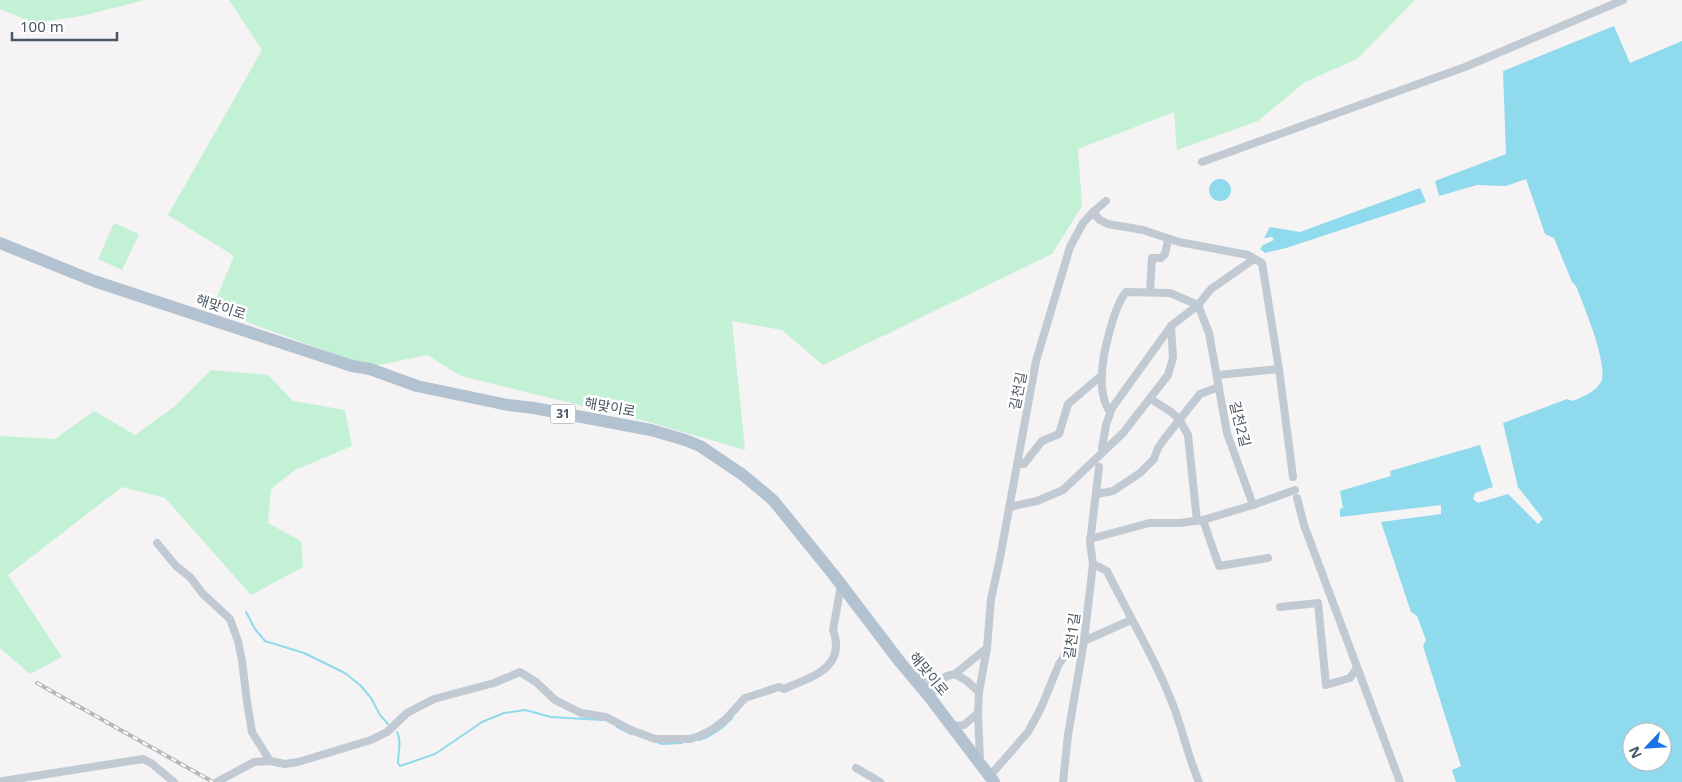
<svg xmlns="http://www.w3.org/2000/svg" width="1682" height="782" font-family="'Noto Sans','Noto Sans KR',sans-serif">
	<rect width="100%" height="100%" fill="#f5f3f3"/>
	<g fill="#c3f1d5">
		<polygon points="0,0 145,0 81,16 34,23 0,9"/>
		<polygon points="229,0 1415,0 1357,59 1305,82 1258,121 1177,150 1174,112 1078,149 1082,206 1052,254 823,365 782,330 732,321 745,450 649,422 461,376 427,355 369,367 212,309 234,256 168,215 262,50"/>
		<polygon points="114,223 139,234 122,270 98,259"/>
		<polygon points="211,370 268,375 293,401 345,410 352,446 295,470 271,489 268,523 301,541 303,567 251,595 165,498 122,487 8,575 62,657 30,674 0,648 0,436 55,439 94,411 135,435 175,406"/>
	</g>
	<g fill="#90daee" fill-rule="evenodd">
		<path d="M1614 26 1630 63 1682 41V782H1456L1452 770 1461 766 1423 646 1426 640 1417 616 1411 612 1381 522 1441 514V505L1340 517V509L1343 508 1340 491 1391 476 1390 471 1480 445 1493 487 1475 493 1473 499 1478 503 1508 494 1538 524 1543 519 1518 487 1503 423 1567 399 1573 401C1584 396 1595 392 1601 382 1609 365 1583 304 1576 286L1572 282 1554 238 1545 234 1526 179 1506 186 1477 185 1439 196 1435 181 1506 154 1503 71ZM1632 732H1662V762H1632Z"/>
		<circle cx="1220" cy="190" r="11"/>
		<polygon points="1420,188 1426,202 1286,248 1265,253 1260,249 1263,245 1274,240 1272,237 1264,238 1270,227 1300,232"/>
	</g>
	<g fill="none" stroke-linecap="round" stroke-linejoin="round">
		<g stroke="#90daee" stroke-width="2">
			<polyline points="246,612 255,629 265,641 304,653 345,673 361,686 371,698 380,715 388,724"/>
			<polyline points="617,727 631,734"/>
			<path d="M397 732C402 741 398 753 398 763L400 766 435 754 482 722 504 713 525 710 551 717 602 720"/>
			<path d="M699 740C711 737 724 727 732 718"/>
			<polyline points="657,742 662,744 682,743"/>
		</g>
		<g stroke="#c1cad2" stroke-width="8">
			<polyline points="1202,162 1465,67 1623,0"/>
			<polyline points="1093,212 1106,201"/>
			<polyline points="1150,292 1152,258 1161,258 1165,254 1168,240"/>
			<polyline points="1217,375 1279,369"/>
			<polyline points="1151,399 1171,412 1179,419 1188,435 1197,521"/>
			<path d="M1110 412C1103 402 1101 387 1102 375 1102 356 1114 306 1126 292L1170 293 1198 305 1209 333 1227 433 1253 505 1295 490"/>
			<polyline points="1102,448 1106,425 1112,408 1171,326 1198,305 1211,289 1254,259"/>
			<polyline points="1017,464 1024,464 1042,441 1059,434 1068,404 1102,375"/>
			<polyline points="1096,494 1113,491 1140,473 1154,459 1158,448 1165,438 1200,394 1219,387"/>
			<polyline points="1297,498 1304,525 1400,782"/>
			<polyline points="1253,505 1203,520 1219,566 1268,558"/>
			<polyline points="1009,507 1037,501 1063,490 1123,433 1168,375 1173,358 1171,326"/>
			<polyline points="1090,539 1149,523 1180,523 1201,520"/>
			<polyline points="157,543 176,566 190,577 203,594 230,619 238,641 242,661 247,702 252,732 270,761"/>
			<path d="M1093 564 1107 571C1130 618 1158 663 1176 713 1184 736 1189 759 1199 782"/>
			<polyline points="1280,607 1318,603 1326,685 1350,678 1357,668"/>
			<polyline points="1084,641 1131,620"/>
			<polyline points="955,674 967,681 979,692"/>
			<polyline points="914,676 935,685"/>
			<polyline points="931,699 935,685 947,676 955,674 987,648"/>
			<polyline points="952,726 964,725 978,713"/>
			<polyline points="980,762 978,713 979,692 987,648 991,599 1000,558 1036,361 1070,247 1083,223 1093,212 1100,220 1108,224 1143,230 1179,242 1248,255 1262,263 1279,369 1293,477"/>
			<polyline points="856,768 880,782"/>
			<polyline points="989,777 1028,732 1041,708 1059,664 1072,645 1085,635"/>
			<polyline points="3,781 143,759 151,763 174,782"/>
			<path d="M217 782 254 762 270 761 285 764 298 762 371 740 387 732 407 713 434 699 494 683 520 672 536 682 555 700 581 713 606 717 631 730 655 739H690L699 736 713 729 726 719 745 698 779 687 784 689C811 677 847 668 833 630L841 585"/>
			<polyline points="1063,782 1068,735 1084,641 1093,564 1090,543 1099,467"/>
		</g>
		<polyline stroke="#b3c2d1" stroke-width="12" points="0,243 94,281 352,366 370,369 417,386 455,394 508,405 534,408 651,430 685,440 700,446 743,475 773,500 833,574 900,662 931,699 994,782"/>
		<g stroke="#b5b8bd" stroke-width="4">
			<polyline id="rail" points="37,683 213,782"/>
		</g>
		<use href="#rail" stroke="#fff" stroke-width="2" stroke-dasharray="5.5" stroke-linecap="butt"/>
	</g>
	<g text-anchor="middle" stroke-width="5" stroke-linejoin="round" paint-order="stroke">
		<rect fill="#fff" stroke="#808990" stroke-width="1" x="550.5" y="404.5" width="25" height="19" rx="4"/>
		<g font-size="12" font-weight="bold" fill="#4a5661">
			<text x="563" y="418">31</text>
		</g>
		<g font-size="14" fill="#4a5661" stroke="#fff">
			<text transform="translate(221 307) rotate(18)" y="5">해맞이로</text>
			<text transform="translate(1018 391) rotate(-79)" y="5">길천길</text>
			<text transform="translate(610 407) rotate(10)" y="5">해맞이로</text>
			<text transform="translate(1240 424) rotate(76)" y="5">길천2길</text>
			<text transform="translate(1072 636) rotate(-83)" y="5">길천1길</text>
			<text transform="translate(929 674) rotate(50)" y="5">해맞이로</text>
		</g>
	</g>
	<g transform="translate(1647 747) rotate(245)"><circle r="24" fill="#ffffff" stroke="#b7bbc0"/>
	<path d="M0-4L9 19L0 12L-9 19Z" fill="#1a73e8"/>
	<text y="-8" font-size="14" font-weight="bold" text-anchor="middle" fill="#4a5661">N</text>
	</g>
	<path d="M12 32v8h105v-8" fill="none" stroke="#4a5661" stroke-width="2.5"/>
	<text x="20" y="32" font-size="15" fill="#4a5661" stroke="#ffffff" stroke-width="4" paint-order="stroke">100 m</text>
</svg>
